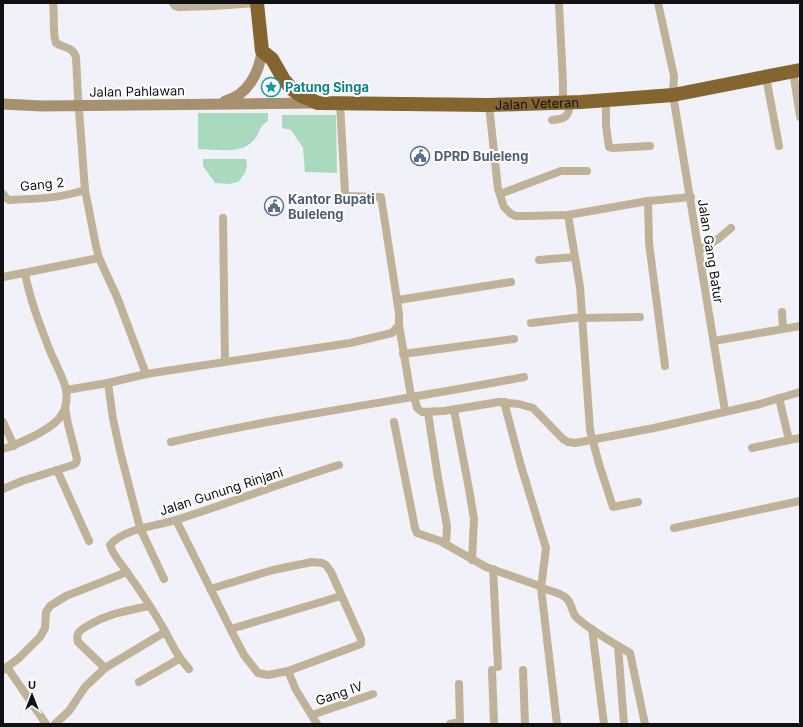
<svg xmlns="http://www.w3.org/2000/svg" width="803" height="727" font-family="Inter,sans-serif">
	<rect width="100%" height="100%" fill="#f1f2f9"/>
	<g fill="#a9dabe">
		<path d="M198 113H268V121C257 128 261 133 253 141 240 155 216 149 198 149Z"/>
		<polygon points="282,115 336,115 337,173 305,172 303,148 291,130 282,128"/>
		<path d="M203 159H246C249 169 244 175 238 182L229 184 215 183 203 166Z"/>
	</g>
	<g fill="none" stroke-linecap="round" stroke-linejoin="round">
		<g stroke="#c0b199" stroke-width="8">
			<path d="M53 3C55 16 52 31 56 43 64 48 73 47 76 57L78 97 85 190 96 246 99 258 117 297 146 374"/>
			<polyline points="173,3 175,6 178,7 214,6 257,3"/>
			<polyline points="658,3 674,76 673,95 725,411"/>
			<polyline points="559,4 563,83 563,102"/>
			<polyline points="793,71 800,117"/>
			<polyline points="766,77 779,146"/>
			<polyline points="606,100 606,126 609,147 613,148 650,146"/>
			<polyline points="489,105 498,189 504,207 511,214 516,216 526,216 568,215 648,201 691,197"/>
			<path d="M552 120C565 119 569 117 570 103"/>
			<path d="M3 194 6 198 9 200C35 199 61 198 85 190"/>
			<polyline points="500,194 561,171 587,171"/>
			<polyline points="648,201 649,243 665,366"/>
			<polyline points="568,215 580,287 590,430 599,464 613,507 638,502"/>
			<polyline points="223,218 225,362"/>
			<polyline points="700,250 718,239 731,228"/>
			<polyline points="539,260 575,257"/>
			<polyline points="3,277 99,258"/>
			<polyline points="398,300 511,282"/>
			<polyline points="782,312 783,328"/>
			<polyline points="582,318 640,317"/>
			<polyline points="531,323 582,317"/>
			<polyline points="399,325 411,396"/>
			<polyline points="714,341 800,326"/>
			<polyline points="403,354 514,339"/>
			<polyline points="108,383 113,419 121,455 140,528 164,579"/>
			<polyline points="66,390 108,383 146,374 350,343 392,333 399,325 399,313 381,197 348,196 345,193 340,103"/>
			<polyline points="414,396 417,408 422,412 444,411 499,402 519,404 533,408 563,439 568,442 575,443 654,428 760,404 800,392"/>
			<polyline points="779,398 789,440 800,438"/>
			<polyline points="504,402 521,466 546,548 541,588 557,724"/>
			<polyline points="454,410 469,489 474,519 472,560"/>
			<polyline points="428,413 438,478 447,526 446,544"/>
			<polyline points="3,422 14,446"/>
			<path d="M394 422 415 528 417 533 440 541 486 567 537 585C545 591 557 591 565 597 573 603 571 613 577 618 593 632 612 642 630 653L645 724"/>
			<path d="M171 442C288 415 406 400 524 377"/>
			<polyline points="752,448 789,440"/>
			<path d="M3 449C14 446 23 441 34 436 53 426 70 416 66 390 65 381 54 361 50 351 40 325 30 300 25 273"/>
			<polyline points="57,470 89,541"/>
			<polyline points="3,489 22,481 73,465 76,463 77,459 68,424 65,408"/>
			<polyline points="176,520 236,640 244,655 258,673 268,675 288,671 361,644 361,639 331,572 326,565 322,563 312,562 273,570 210,589"/>
			<polyline points="674,528 800,501"/>
			<polyline points="493,569 498,667"/>
			<polyline points="231,629 341,596"/>
			<polyline points="592,629 604,724"/>
			<polyline points="618,646 624,724"/>
			<polyline points="7,667 46,724"/>
			<path d="M105 668 78 642C75 632 82 629 89 625 109 613 127 611 149 606"/>
			<path d="M189 669C177 656 173 646 165 631 153 610 140 590 126 571 121 563 112 554 110 545 124 528 159 526 179 519 232 502 285 482 339 465"/>
			<polyline points="3,670 19,658 40,637 45,628 46,612 50,606 66,596 127,572"/>
			<polyline points="492,670 494,724"/>
			<polyline points="523,670 525,724"/>
			<polyline points="288,671 296,690 317,724"/>
			<polyline points="139,682 179,659"/>
			<polyline points="459,684 460,724"/>
			<polyline points="312,715 373,694"/>
			<polyline points="55,724 69,711 85,687 105,668 165,632"/>
			<polyline points="450,724 460,722"/>
		</g>
		<g stroke="#a7906d" stroke-width="11">
			<path d="M225 101C248 95 259 73 262 51"/>
			<polyline points="3,104 42,106 315,103"/>
		</g>
		<path stroke="#84652f" stroke-width="14" id="s1" d="M257 3 262 51 272 59 284 80 293 90 300 95 318 103 489 105 581 102 673 95 800 70"/>
	</g>
	<defs>
		<g id="sight-ring" transform="scale(1)"><circle r="9.5" fill="#fff" stroke="#0f9aa8" stroke-width="1.5"/><path d="M0-6L1.8-2.2L6-1.7L2.9 1.2L3.7 5.4L0 3.3L-3.7 5.4L-2.9 1.2L-6-1.7L-1.8-2.2Z" fill="#0f9aa8"/></g>
		<g id="civic-ring" transform="scale(1)"><circle r="9.5" fill="#fff" stroke="#5c6f8a" stroke-width="1.5"/><path d="M-.6-6.5H3V-4.5H.6V-3L4-1V1h2V6H-6V1h2V-1L-.6-3ZM-1.2 2.5V6h2.4V2.5Z" fill="#5c6f8a"/></g>
	</defs>
	<g fill-rule="evenodd">
		<use href="#sight-ring" x="271" y="87"/>
		<use href="#civic-ring" x="420" y="156"/>
		<use href="#civic-ring" x="274" y="206"/>
	</g>
	<g text-anchor="middle" stroke-width="4" stroke-linejoin="round" paint-order="stroke">
		<g font-size="13" font-weight="bold" fill="#0d838f" stroke="#fff" text-anchor="start">
			<text x="285" y="92">Patung Singa</text>
		</g>
		<g font-size="13" fill="#111114" stroke="#fff">
			<text transform="translate(137 91) rotate(-1)" y="5">Jalan Pahlawan</text>
			<text dy="5" stroke="none"><textPath href="#s1" startOffset="346">Jalan Veteran</textPath></text>
			<text transform="translate(42 184) rotate(-6)" y="5">Gang 2</text>
			<text transform="translate(711 251) rotate(81)" y="5">Jalan Gang Batur</text>
			<text transform="translate(221 491) rotate(-18)" y="5">Jalan Gunung Rinjani</text>
			<text transform="translate(339 693) rotate(-19)" y="5">Gang IV</text>
		</g>
		<g font-size="13" font-weight="bold" fill="#4e5e75" stroke="#fff" text-anchor="start">
			<text x="434" y="161">DPRD Buleleng</text>
			<text x="288" y="204">Kantor Bupati<tspan x="288" dy="15">Buleleng</tspan></text>
		</g>
	</g>
	<rect width="803" height="727" fill="none" stroke="#111114" stroke-width="8"/>
	<g transform="translate(32 695)" stroke="#ffffff" stroke-width="3" paint-order="stroke">
	<path d="M0-3L7 15L0 10L-7 15Z" fill="#111114"/>
	<text y="-6" font-size="11" font-weight="bold" text-anchor="middle" fill="#111114">U</text>
	</g>
</svg>
